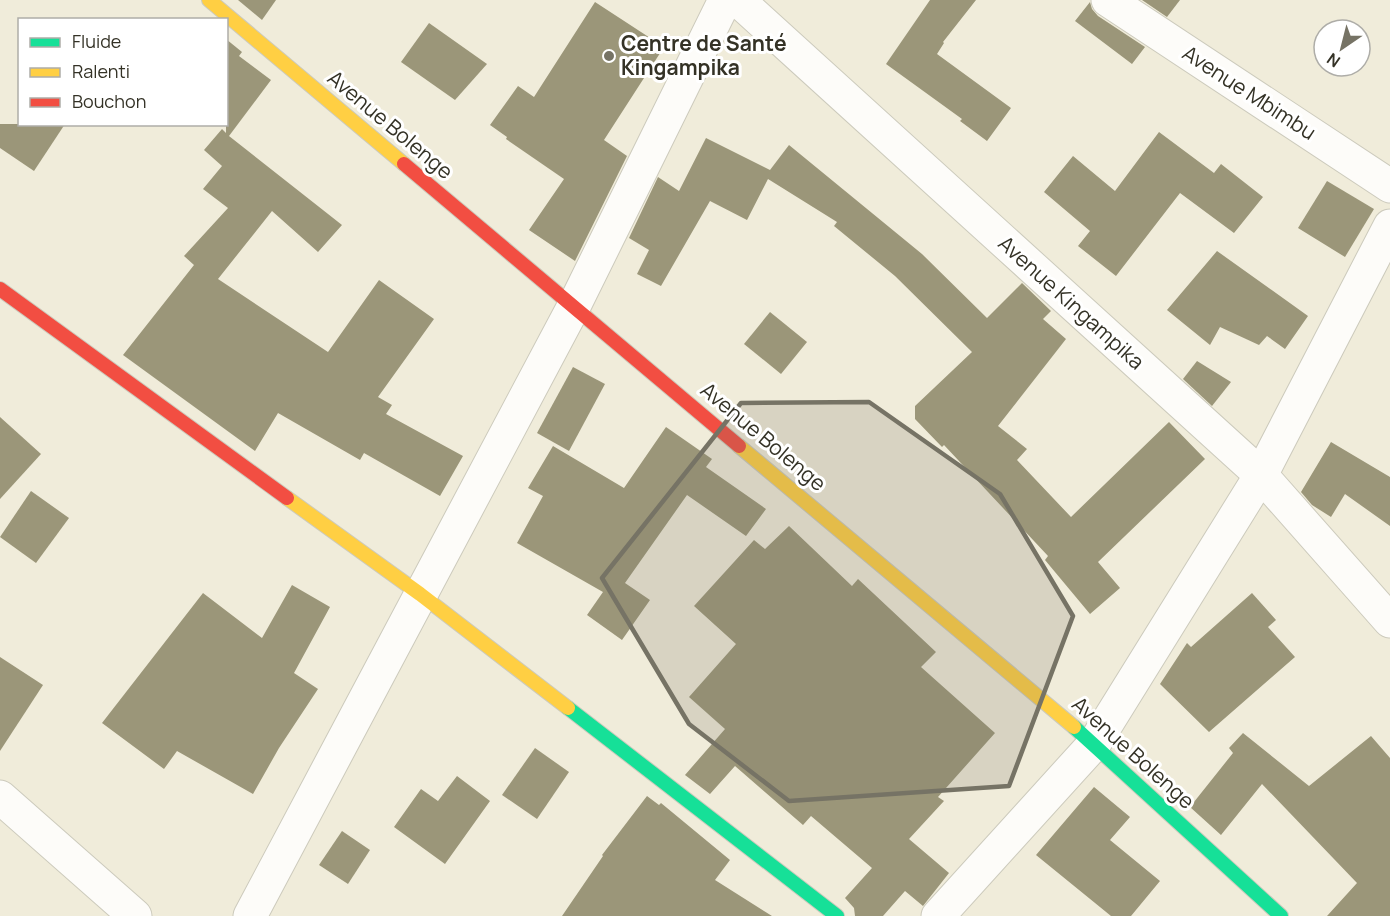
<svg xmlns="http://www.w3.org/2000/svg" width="1390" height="916" font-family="Manrope,sans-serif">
	<rect width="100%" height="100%" fill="#f0ecda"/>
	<g fill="#9b9679">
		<polygon points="238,0 276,0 262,20"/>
		<polygon points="930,0 976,0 943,42 944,43 937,54 1011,108 987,141 960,121 962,119 886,64"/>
		<polygon points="1142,0 1180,0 1167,17"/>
		<polygon points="595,2 664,47 604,140 627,156 575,261 529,230 564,179 506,139 507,137 490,125 518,86 534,97"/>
		<polygon points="1090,2 1092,9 1098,16 1145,47 1132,64 1075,21"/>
		<polygon points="429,23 487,64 455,100 401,62"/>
		<polygon points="226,39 242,52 239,56 271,80 229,136 342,225 318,252 272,211 218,279 328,352 379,280 434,319 378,397 392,405 386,414 463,456 440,496 364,453 360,460 278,413 255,451 123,355 194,265 184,256 228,208 203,189 222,166 204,150 222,129 226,133"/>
		<polygon points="0,124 65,124 34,171 0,148"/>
		<polygon points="1159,132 1214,173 1221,164 1263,197 1234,233 1180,193 1116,276 1078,246 1090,231 1044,192 1073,156 1115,191"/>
		<polygon points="706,138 770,170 789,145 922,254 987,318 1022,283 1051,311 1043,319 1066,339 998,426 1027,449 1017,460 1071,517 1169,422 1205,459 1098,562 1120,588 1090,614 1045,560 1048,556 944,445 942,447 915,419 915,406 972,352 895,276 834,226 837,222 768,179 747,220 710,201 661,286 637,274 649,250 629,238 658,177 679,191"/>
		<polygon points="1327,181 1374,209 1345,257 1298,228"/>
		<polygon points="1217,251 1308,316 1285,349 1267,336 1259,345 1220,327 1210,345 1167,310"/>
		<polygon points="770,312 807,342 781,374 744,344"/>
		<polygon points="1197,361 1231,382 1212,406 1183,379"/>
		<polygon points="573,367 605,384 569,451 537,433"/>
		<polygon points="0,417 41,454 0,499"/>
		<polygon points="666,427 712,459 706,467 766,509 746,536 687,495 625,583 650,600 622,640 587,615 603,592 517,543 543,496 528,488 553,446 624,488"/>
		<polygon points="1331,442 1390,477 1390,526 1345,494 1331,517 1312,505 1301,492"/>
		<polygon points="31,491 69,518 36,563 0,537"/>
		<polygon points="789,526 852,586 858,579 936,652 921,667 995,733 938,797 944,801 909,839 949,873 923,906 905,891 883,916 855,916 854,908 845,898 872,868 811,816 803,825 735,766 710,794 685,775 725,729 689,697 736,644 694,606 754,540 765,549"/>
		<polygon points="292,585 330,607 294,673 318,689 279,748 253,794 177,751 164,769 102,723 203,593 262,638"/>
		<polygon points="1252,593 1276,620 1268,627 1295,657 1209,732 1160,684 1187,643 1191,647"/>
		<polygon points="0,657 43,685 0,751"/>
		<polygon points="1243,733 1309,786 1371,736 1390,758 1390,916 1327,916 1357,883 1262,784 1221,835 1190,807 1233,753 1229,748"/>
		<polygon points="535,748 569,772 537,819 502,795"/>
		<polygon points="457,776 490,801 445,864 394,827 421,789 438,801"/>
		<polygon points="1094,787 1130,817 1110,840 1160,881 1131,916 1111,916 1036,855"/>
		<polygon points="647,796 659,805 661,803 730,860 715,880 772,916 562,916 603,856 602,855"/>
		<polygon points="342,831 370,850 348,884 319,865"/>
	</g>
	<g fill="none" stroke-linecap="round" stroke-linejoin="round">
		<g stroke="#cccabc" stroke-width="35">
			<g id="street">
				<polyline points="738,0 1261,475 1390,621"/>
				<polyline points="1108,0 1390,186"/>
				<polyline points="0,797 135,916"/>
				<polyline points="250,916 574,306 725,0"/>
				<polyline points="938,916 1094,744 1261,475 1390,226"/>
			</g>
		</g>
		<g stroke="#cccabc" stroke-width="16">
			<g id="fast">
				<polyline points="568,708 837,916"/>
				<polyline points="1074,727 1281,916"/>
			</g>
		</g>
		<g stroke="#cccabc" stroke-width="16">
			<g id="slow">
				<polyline points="209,0 404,164"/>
				<polyline points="739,446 1074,727"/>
				<polyline points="287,498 420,594 568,708"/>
			</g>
		</g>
		<g stroke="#cccabc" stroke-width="16">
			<g id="jam">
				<polyline points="404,164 739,446"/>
				<polyline points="0,289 287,498"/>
			</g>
		</g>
		<use href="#street" stroke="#fdfcf9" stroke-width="33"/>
		<use href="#fast" stroke="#16e098" stroke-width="14"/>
		<use href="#slow" stroke="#ffcf43" stroke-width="14"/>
		<use href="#jam" stroke="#f24e42" stroke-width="14"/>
	</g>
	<path fill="#767365" fill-opacity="0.2" stroke="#767365" stroke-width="4.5" stroke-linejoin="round" d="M869 402 1000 494 1073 616 1009 786 789 801 689 724 602 578 741 403Z"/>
	<circle fill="#767365" stroke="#fff" stroke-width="2" cx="609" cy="56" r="6"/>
	<g text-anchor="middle" stroke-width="6" stroke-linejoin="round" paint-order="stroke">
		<g font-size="21" font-weight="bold" fill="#343226" stroke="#fff" text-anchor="start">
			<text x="621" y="51">Centre de Santé<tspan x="621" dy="24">Kingampika</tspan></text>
		</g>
		<g font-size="21" fill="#343226" stroke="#fff">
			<text transform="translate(1249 93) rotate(33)" y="7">Avenue Mbimbu</text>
			<text transform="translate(390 125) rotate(40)" y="7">Avenue Bolenge</text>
			<text transform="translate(1071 303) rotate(42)" y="7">Avenue Kingampika</text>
			<text transform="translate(763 437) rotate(40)" y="7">Avenue Bolenge</text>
			<text transform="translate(1133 753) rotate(42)" y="7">Avenue Bolenge</text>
		</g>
	</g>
	<rect x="18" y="18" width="210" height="108" fill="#ffffff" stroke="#aeada8" stroke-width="1.5"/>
	<rect x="30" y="38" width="30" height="9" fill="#16e098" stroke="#aeada8" stroke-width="1.5"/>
	<text x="72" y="48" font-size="18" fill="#343226">Fluide</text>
	<rect x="30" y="68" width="30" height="9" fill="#ffcf43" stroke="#aeada8" stroke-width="1.5"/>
	<text x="72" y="78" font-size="18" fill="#343226">Ralenti</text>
	<rect x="30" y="98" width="30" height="9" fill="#f24e42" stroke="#aeada8" stroke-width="1.5"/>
	<text x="72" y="108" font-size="18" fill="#343226">Bouchon</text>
	<g transform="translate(1342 48) rotate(215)"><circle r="28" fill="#ffffff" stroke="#aeada8" stroke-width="1.5"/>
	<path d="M0-4.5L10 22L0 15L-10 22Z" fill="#767365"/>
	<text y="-9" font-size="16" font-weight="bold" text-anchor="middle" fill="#343226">N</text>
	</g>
</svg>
